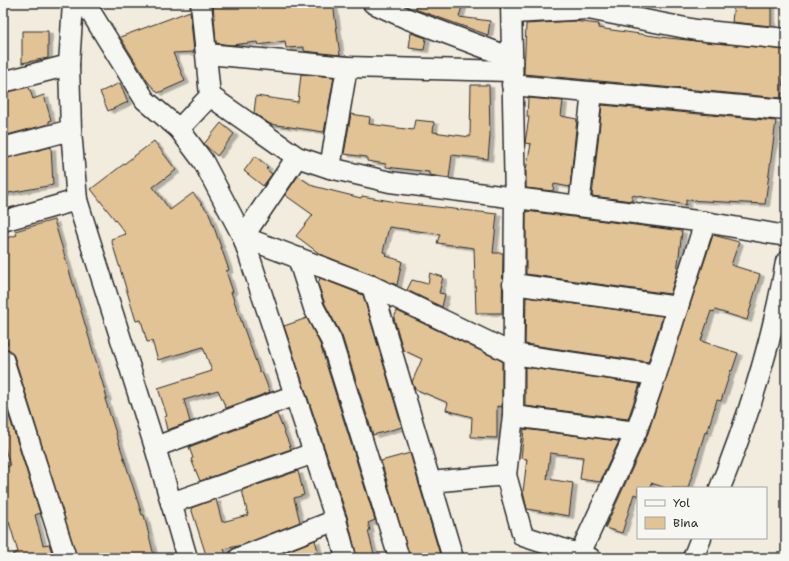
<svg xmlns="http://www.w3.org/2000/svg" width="789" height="561" font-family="'Shantell Sans',sans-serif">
	<defs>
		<filter id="shadow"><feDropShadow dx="4.5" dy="2.5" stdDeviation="0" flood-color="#0004"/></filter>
	</defs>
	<rect width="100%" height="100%" fill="#f2ecdf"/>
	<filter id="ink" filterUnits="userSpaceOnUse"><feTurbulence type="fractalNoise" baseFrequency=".025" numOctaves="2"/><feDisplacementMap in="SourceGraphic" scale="8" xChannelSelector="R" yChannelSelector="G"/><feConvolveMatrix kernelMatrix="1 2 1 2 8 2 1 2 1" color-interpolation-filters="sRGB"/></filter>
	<g filter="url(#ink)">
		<g fill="#e2c395" stroke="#2b2b2b" filter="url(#shadow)">
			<polygon points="213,3 333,3 340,55 304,51 304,47 286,48 285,41 259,45 258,42 231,45 216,43"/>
			<polygon points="417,3 463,3 459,17 490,21 488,35 415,9"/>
			<polygon points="734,3 771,3 771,26 732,22"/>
			<polygon points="190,11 194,52 173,53 185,81 158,93 148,82 120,37"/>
			<polygon points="573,21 599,24 598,28 668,38 786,50 781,98 524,74 526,24"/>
			<polygon points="22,31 48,31 48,58 22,63"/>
			<polygon points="411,33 426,38 424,50 409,48"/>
			<polygon points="301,74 334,77 324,132 270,124 254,113 256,96 298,102"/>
			<polygon points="120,83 128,102 108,111 100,92"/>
			<polygon points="471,85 489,85 490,136 488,159 452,155 449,178 429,175 429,172 386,167 386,164 367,161 367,157 344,154 351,114 370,117 369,124 413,130 415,120 434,122 433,132 470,137"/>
			<polygon points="29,87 33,99 44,95 51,120 49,121 49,124 3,136 3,93"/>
			<polygon points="528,98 563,101 561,116 577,119 570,187 554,184 553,191 526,188 526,170 531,144 525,143 529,117 527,117"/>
			<polygon points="602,105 776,121 765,204 686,200 686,205 632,195 632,201 592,196"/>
			<polygon points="221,123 234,134 217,156 204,144"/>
			<polygon points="154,141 176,170 153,187 170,210 193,193 209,213 229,270 226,271 233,292 231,292 239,315 260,373 262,372 270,392 226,408 218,390 184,400 190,422 167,430 164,417 167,416 158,388 212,371 203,347 158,360 152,341 147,342 141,320 136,321 111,239 126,234 91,189"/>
			<polygon points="51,147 53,185 3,194 3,159"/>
			<polygon points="255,156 268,167 266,169 272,174 263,186 244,171"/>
			<polygon points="298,176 313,186 361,198 362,196 402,203 497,214 493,253 503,253 502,313 476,313 474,248 437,243 440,234 389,227 383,252 387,253 386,256 402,261 397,285 320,254 296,236 313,215 285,195"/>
			<polygon points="526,211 682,231 677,272 670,294 526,274"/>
			<polygon points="54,220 107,398 105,399 128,471 142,515 144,515 154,556 146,558 77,558 14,356 10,350 3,348 3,345 8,344 3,328 3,239 17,235 15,231"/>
			<polygon points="713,235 739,242 731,265 760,274 747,320 715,310 714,312 711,311 701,341 738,353 732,371 731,370 721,401 717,400 707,433 705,432 688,488 666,488 651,483 650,488 638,488 638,496 634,494 622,533 605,528 647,436"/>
			<polygon points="430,273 443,277 439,293 445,294 442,307 407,290 412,280 428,284"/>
			<polygon points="320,278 363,295 402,427 373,435 342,336 325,304 318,284"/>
			<polygon points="526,297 663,316 648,362 525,344"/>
			<polygon points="397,311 502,361 502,407 497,406 497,438 471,437 472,417 446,410 448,403 415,389 412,382 422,359 403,350 394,318"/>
			<polygon points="307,318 320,344 375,520 368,523 370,530 368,531 375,558 357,558 347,516 284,326"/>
			<polygon points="525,367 640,384 628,419 525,406"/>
			<polygon points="3,397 40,513 35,515 43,545 49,544 54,558 14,558 13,554 18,552 9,522 3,523 3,467 10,466 3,442"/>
			<polygon points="277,414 291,449 200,481 191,459 193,458 189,447"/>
			<polygon points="524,429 619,441 600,482 580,479 583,457 550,453 547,479 573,483 569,516 527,509 523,492 527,459 521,458"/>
			<polygon points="410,453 416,474 441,558 410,558 381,461"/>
			<polygon points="298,471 304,495 294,498 300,522 242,545 224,549 227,558 207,558 191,508 216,499 222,522 248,515 242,490"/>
			<polygon points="315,540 320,558 303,558 301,553 275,558 275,556"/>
		</g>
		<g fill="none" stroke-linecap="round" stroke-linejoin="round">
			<g stroke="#2b2b2b" stroke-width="23">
				<g id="minor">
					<polyline points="73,3 69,65 71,130 77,200 155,447 187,558"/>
					<polyline points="85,3 145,100 179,129 203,161 243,237 336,520 346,558"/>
					<polyline points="373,3 408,19 512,58"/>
					<polyline points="588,9 696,30 786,39"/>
					<polyline points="513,13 588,9 600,5"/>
					<polyline points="207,54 347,67 330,168"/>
					<polyline points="347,67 512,71"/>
					<polyline points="3,82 69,65"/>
					<polyline points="512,85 786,110"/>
					<polyline points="210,96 297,157 330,168 390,182 705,222 786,236"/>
					<polyline points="179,129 210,96 201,3"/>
					<polyline points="3,148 71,130"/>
					<polyline points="297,157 243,237 372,286 513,354 656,375"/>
					<polyline points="579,206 592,93"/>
					<polyline points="3,221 77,200"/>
					<polyline points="298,258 314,308 331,340 399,558"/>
					<polyline points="513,284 678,307"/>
					<polyline points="372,286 453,558"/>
					<polyline points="3,359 66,558"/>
					<polyline points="513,416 636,432"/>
					<polyline points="155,447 295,395"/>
					<polyline points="506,475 513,416 515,198 511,3"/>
					<polyline points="430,482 506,475 523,536 590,558"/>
					<path d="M720 488C749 416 773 338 786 262"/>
					<polyline points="171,503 314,453"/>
					<polyline points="239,558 336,520"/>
					<polyline points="578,558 636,432 660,363 705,222"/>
					<polyline points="693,558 701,538"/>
				</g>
			</g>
			<use href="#minor" stroke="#f6f6f2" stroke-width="20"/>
		</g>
	</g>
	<rect width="789" height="561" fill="none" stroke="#f6f6f2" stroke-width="16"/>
	<rect x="8" y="8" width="773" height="545" fill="none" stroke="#2b2b2b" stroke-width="1.5" filter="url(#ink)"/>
	<rect x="637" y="487" width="130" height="52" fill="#f6f6f2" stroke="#a5a5a2"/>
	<rect x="645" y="500" width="20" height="6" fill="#f6f6f2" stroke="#a5a5a2"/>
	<text x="673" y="507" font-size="12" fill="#2b2b2b">Yol</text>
	<rect x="645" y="517" width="20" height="12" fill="#e2c395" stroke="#a5a5a2"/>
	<text x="673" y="527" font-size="12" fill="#2b2b2b">Bina</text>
</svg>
